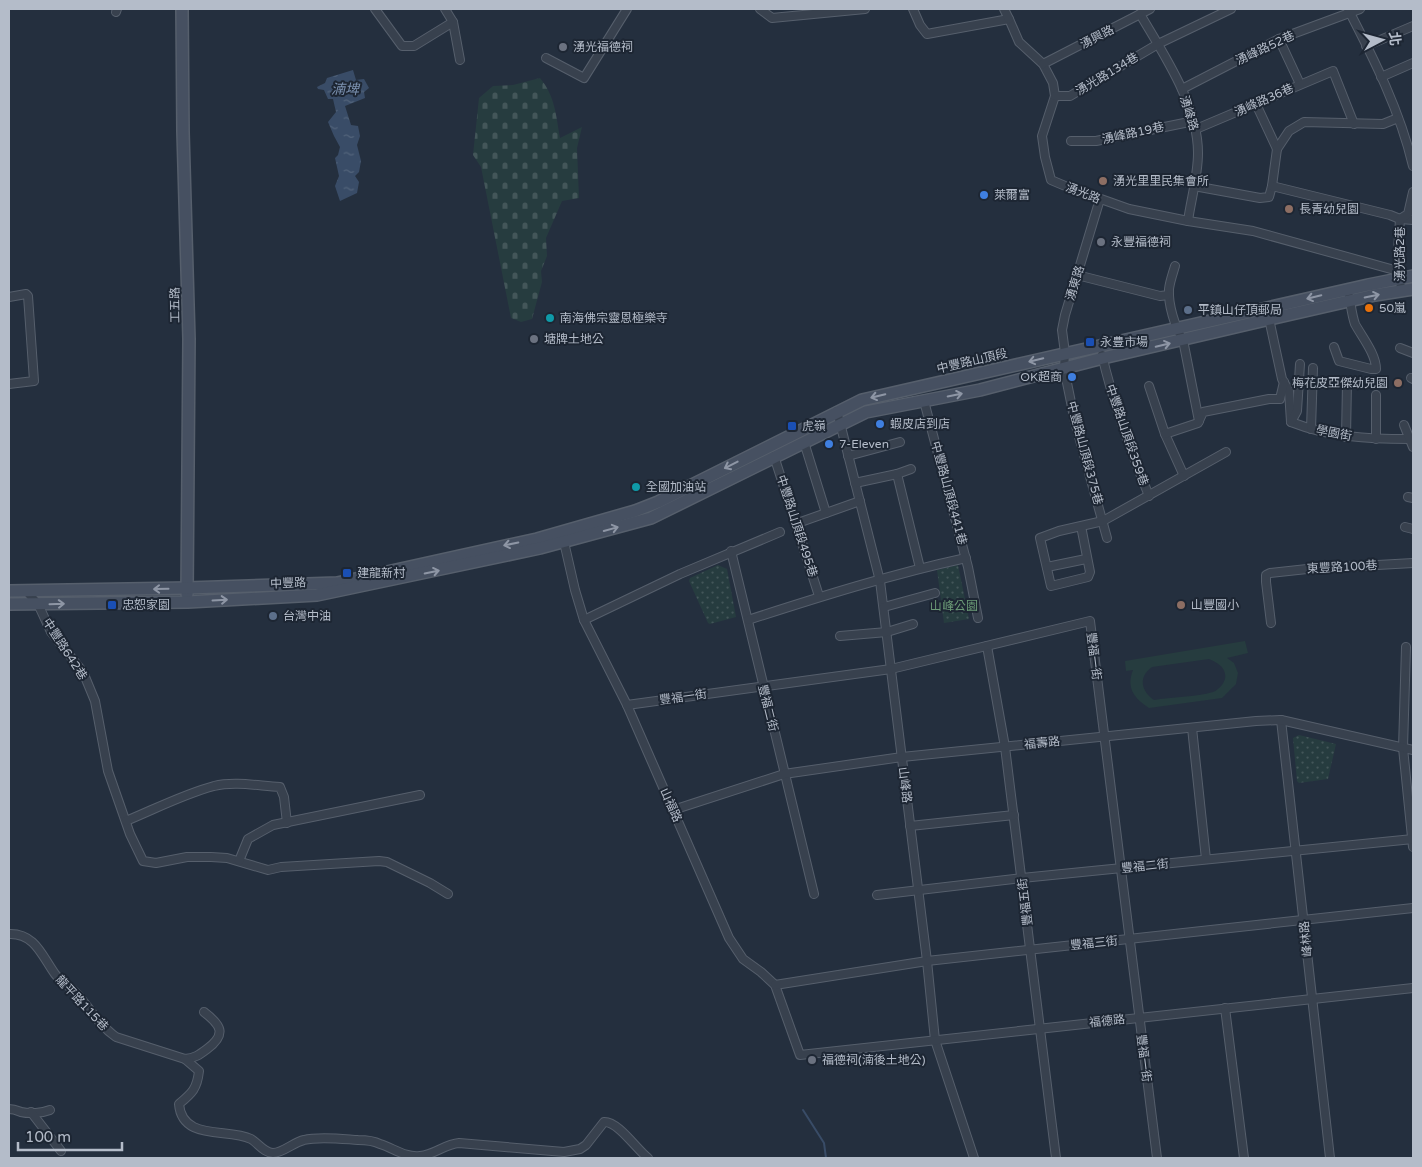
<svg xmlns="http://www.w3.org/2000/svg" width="1422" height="1167" font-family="'Varela Round','Noto Sans TC',sans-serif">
	<defs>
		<pattern id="cemetery-stones" width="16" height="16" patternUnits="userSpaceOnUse" patternTransform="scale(1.25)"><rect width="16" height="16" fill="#263c3f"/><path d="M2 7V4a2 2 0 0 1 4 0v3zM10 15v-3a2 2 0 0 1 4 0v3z" fill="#435659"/></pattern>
		<pattern id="park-dots" width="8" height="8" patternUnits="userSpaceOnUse" patternTransform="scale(1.25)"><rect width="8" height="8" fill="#263c3f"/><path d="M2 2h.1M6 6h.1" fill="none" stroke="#435659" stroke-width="1.8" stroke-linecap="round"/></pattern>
		<pattern id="water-ripples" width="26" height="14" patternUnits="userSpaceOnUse" patternTransform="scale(1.25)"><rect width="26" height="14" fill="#394c67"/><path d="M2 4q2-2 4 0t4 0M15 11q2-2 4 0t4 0" fill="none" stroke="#53647b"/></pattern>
	</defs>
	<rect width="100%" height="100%" fill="#242f3e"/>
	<path fill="#263c3f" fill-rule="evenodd" d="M1245 641 1248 653 1227 658 1234 663 1238 673 1236 684 1222 698 1149 708C1134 698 1126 688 1133 670L1126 671 1125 661ZM1209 659C1216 662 1224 666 1225 674 1227 681 1219 690 1213 692 1196 697 1171 697 1154 700 1141 691 1138 677 1152 667Z"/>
	<path fill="url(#cemetery-stones)" d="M540 78C555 96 556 115 560 138L582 127 577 148 579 198 562 201 546 238 547 256 541 271 542 282 532 319 521 322 511 318 481 167 473 155 479 98 493 86 513 85Z"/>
	<g fill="url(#park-dots)">
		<polygon points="718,565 727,569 736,617 710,624 708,623 689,581 690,578"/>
		<polygon points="958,565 969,619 944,623 937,570"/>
		<polygon points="1299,735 1336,744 1328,779 1299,783 1297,781 1293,738"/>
	</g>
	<polygon fill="url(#water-ripples)" points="353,70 356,80 364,79 369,88 364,92 365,98 345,106 351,125 358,126 360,136 357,145 361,161 359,172 355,176 359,182 357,193 340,201 335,186 339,176 335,158 338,155 340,147 334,136 328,122 336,112 333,99 328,99 324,90 318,89 317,87 325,83 327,78"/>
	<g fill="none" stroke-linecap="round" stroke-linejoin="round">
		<polyline stroke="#394c67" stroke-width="2" points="803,1110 824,1143 826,1158"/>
		<g stroke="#565f6c" stroke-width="10">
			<g id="street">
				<polyline points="375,9 402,46 414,46 453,22"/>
				<polyline points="445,9 453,22 460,60"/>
				<polyline points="760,9 772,18 865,9"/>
				<polyline points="913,9 920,25 927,34 1009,19 1019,42 1043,64 1053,83 1055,96 1042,136 1045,157 1051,180 1070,188 1129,209 1188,221 1253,231 1398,271"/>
				<polyline points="1004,9 1009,19"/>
				<path d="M1348 9C1374 59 1400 111 1413 166"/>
				<polyline points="116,12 117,9"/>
				<path d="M1140 14C1164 55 1198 105 1198 153 1198 176 1191 199 1188 221"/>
				<polyline points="1279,39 1300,84"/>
				<polyline points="1366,46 1413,26"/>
				<polyline points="546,58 584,78 627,9"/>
				<polyline points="1043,64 1150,9"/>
				<polyline points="1381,77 1413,63"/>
				<polyline points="1182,89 1279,39 1360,9"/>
				<polyline points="1055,96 1070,96 1158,44 1231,9"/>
				<polyline points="1256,104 1277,149"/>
				<polyline points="1196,129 1333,71 1354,124"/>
				<polyline points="1071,141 1096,141 1194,121"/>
				<polyline points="1194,186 1260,198 1269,197 1272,186 1277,149 1289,131 1304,122 1383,124 1398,118"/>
				<polyline points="1272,186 1390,215 1400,219 1413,220"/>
				<polyline points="1100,199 1065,315 1062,330 1065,353 1064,368 1075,422 1107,538"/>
				<path d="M1175 266C1173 273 1170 281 1169 289 1168 305 1175 327 1183 340L1199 421"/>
				<polyline points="1077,275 1160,296 1169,295"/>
				<polyline points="1401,290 1398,252 1400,219 1408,214 1413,192"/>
				<polyline points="9,297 26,294 28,296 34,381 9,384"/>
				<path d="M1268 314 1282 379 1289 391 1291 422C1329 437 1368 439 1409 439"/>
				<path d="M1334 347 1339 361 1371 369H1376C1376 354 1362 337 1355 324 1352 316 1351 305 1349 296"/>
				<polyline points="1400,348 1413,353"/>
				<path d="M1102 355C1113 403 1130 449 1149 496"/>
				<polyline points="1411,378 1413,379"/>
				<polyline points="1149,386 1165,434 1184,476"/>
				<polyline points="924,401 968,567 978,618"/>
				<polyline points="837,411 880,581 927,961 935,1040 974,1158"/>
				<polyline points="1291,422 1297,411 1300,364"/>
				<polyline points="1404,425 1413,447"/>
				<polyline points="1311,429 1313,368"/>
				<polyline points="1165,434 1198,423 1203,412 1269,399 1280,399 1284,382"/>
				<polyline points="1346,437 1347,383"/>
				<polyline points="1376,439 1376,395"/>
				<polyline points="804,442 826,513"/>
				<polyline points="774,456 819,596"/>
				<polyline points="848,456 900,442"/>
				<polyline points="897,474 920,568"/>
				<polyline points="855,483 897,474 911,469"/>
				<polyline points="1408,497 1413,498"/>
				<polyline points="795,524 860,501"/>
				<polyline points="1081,526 1090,572 1088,577 1051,586 1040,538 1059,531 1103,521 1226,452"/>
				<polyline points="1405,527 1413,529"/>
				<polyline points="564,542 575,590 584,620 627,705 729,938 743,959 761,972 775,985 800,1055 1413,988"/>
				<polyline points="731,551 814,894"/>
				<polyline points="1047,567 1086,559"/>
				<polyline points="26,591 38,604 51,632 83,672 95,701 108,771 130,834 143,861 156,863 187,857 211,857 227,858 268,870 281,867 379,861 387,862 430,883 448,894"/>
				<polyline points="884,607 935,593"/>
				<polyline points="584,620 680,574 780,532"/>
				<path d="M748 620C819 597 892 574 966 558"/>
				<polyline points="1271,623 1266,582 1266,575 1270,573 1307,569 1413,563"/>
				<polyline points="840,636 887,632 913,624"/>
				<polyline points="987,646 1005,747 1056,1158"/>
				<polyline points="1406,647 1403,748 1413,847"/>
				<polyline points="627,705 891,669 1090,621 1157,1158"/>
				<polyline points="1281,720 1330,1158"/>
				<polyline points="1192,728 1206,859"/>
				<polyline points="673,810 784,774 902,757 1256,721 1281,720 1413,750"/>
				<path d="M126 821C155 809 184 794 214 786 235 781 259 786 280 787L284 797 287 823"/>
				<polyline points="910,826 1014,815"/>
				<polyline points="239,861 248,839 273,825 420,795"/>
				<polyline points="877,895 1022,878 1413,839"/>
				<path d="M9 934C35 933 42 956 55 974 61 982 71 987 78 995 90 1009 100 1026 116 1037L185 1059C195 1058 199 1055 207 1049 227 1034 221 1025 204 1012"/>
				<polyline points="775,985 927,961 1413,908"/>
				<polyline points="1225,1008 1244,1158"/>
				<path d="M185 1059 199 1071C197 1089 192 1093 179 1104 182 1141 227 1128 251 1139 258 1143 264 1153 273 1153 283 1153 294 1142 304 1140 319 1136 343 1139 358 1140 365 1140 374 1141 380 1144 393 1148 406 1158 420 1156 434 1155 445 1144 459 1143L564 1152 580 1149 586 1145 604 1122C618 1121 637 1150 648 1158"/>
				<path d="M9 1109C14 1109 16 1110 21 1112 30 1114 42 1113 50 1110"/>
				<polyline points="31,1112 61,1151"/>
			</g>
		</g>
		<g stroke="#565f6c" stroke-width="14">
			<g id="secondary">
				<polyline points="182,9 183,132 189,339 187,594"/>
				<polyline points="9,591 187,588 337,583 537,539 635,511 658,502 862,400 1368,285 1413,276"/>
				<polyline points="9,604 188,602 317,595 540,548 651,518 866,412 980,390 1103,358 1270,319 1375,295 1413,289"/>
			</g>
		</g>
		<use href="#street" stroke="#38414e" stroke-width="8"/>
		<use href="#secondary" stroke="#465061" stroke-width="11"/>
	</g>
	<defs><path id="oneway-shaft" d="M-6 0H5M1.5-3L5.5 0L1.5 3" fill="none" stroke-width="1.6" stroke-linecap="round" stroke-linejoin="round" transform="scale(1.25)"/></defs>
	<g stroke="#8e96a5">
		<use href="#oneway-shaft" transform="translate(1372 296) rotate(-12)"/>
		<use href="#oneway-shaft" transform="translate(1314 297) rotate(167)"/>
		<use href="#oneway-shaft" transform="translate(1163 345) rotate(-13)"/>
		<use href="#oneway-shaft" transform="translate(1036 360) rotate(166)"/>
		<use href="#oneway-shaft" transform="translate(955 395) rotate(-11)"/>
		<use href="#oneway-shaft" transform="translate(878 396) rotate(167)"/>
		<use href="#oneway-shaft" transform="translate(731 465) rotate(153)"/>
		<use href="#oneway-shaft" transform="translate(611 529) rotate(-15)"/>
		<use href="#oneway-shaft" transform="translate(511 544) rotate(168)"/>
		<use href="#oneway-shaft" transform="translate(432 572) rotate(-12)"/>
		<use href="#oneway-shaft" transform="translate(161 589) rotate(179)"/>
		<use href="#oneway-shaft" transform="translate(220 600) rotate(-3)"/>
		<use href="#oneway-shaft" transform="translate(57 604) rotate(-2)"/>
	</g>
	<g fill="#6b7280" stroke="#1d2633" stroke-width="2">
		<circle cx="563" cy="47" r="5"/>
		<circle cx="1101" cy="242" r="5"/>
		<circle cx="534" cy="339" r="5"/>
		<circle cx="812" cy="1060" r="5"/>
	</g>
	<g fill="#8d6e63" stroke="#1d2633" stroke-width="2">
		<circle cx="1103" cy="181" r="5"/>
		<circle cx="1289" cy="209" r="5"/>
		<circle cx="1398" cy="383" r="5"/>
		<circle cx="1181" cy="605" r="5"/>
	</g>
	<g fill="#3f7fe0" stroke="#1d2633" stroke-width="2">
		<circle cx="984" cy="195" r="5"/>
		<circle cx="1072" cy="377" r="5"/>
		<circle cx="880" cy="424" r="5"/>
		<circle cx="829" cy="444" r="5"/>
	</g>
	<circle fill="#e8710a" stroke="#1d2633" stroke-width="2" cx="1369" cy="308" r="5"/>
	<g fill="#5c6f8a" stroke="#1d2633" stroke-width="2">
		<circle cx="1188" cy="310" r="5"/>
		<circle cx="273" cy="616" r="5"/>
	</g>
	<g fill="#0f9aa8" stroke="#1d2633" stroke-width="2">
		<circle cx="550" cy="318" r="5"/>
		<circle cx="636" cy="487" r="5"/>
	</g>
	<g fill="#1a4fb4" stroke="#1d2633" stroke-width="2">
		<rect x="1085" y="337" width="10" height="10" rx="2.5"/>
		<rect x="787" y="421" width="10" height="10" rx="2.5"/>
		<rect x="342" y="568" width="10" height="10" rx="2.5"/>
		<rect x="107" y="600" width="10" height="10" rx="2.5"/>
	</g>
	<g text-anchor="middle" stroke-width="4" stroke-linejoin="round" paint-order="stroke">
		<g font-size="12" fill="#b4bcc9" stroke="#1d2633">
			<text transform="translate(1097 37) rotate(-27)" y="4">湧興路</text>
			<text transform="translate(1265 48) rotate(-25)" y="4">湧峰路52巷</text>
			<text transform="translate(1107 74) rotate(-31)" y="4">湧光路134巷</text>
			<text transform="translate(1264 100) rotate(-24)" y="4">湧峰路36巷</text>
			<text transform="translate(1189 113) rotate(73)" y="4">湧峰路</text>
			<text transform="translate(1133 133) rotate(-12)" y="4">湧峰路19巷</text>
			<text transform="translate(1083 193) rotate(21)" y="4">湧光路</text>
			<text transform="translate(1400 254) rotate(-90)" y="4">湧光路2巷</text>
			<text transform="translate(1075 283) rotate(-73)" y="4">湧東路</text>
			<text transform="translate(175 305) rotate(-91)" y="4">工五路</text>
			<text transform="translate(972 361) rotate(-13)" y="4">中豐路山頂段</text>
			<text transform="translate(1334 433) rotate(11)" y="4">學園街</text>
			<text transform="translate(1127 435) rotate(71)" y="4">中豐路山頂段359巷</text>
			<text transform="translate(1085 453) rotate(75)" y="4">中豐路山頂段375巷</text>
			<text transform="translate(949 493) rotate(75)" y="4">中豐路山頂段441巷</text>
			<text transform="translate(797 526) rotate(72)" y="4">中豐路山頂段495巷</text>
			<text transform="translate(1342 567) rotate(-3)" y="4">東豐路100巷</text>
			<text transform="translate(288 583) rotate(-2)" y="4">中豐路</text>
			<text transform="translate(65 649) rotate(57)" y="4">中豐路642巷</text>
			<text transform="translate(1094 656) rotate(83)" y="4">豐福一街</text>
			<text transform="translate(683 697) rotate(-8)" y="4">豐福一街</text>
			<text transform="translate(768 708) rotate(76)" y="4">豐福二街</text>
			<text transform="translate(1042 743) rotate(-6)" y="4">福壽路</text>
			<text transform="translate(905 785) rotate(83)" y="4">山峰路</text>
			<text transform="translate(671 805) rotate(66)" y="4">山福路</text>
			<text transform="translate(1145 866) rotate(-6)" y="4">豐福二街</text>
			<text transform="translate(1025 902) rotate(-97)" y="4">豐福五街</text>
			<text transform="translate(1306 939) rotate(-96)" y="4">峰林路</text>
			<text transform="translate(1094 943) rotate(-6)" y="4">豐福三街</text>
			<text transform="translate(82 1003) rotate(47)" y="4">龍平路115巷</text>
			<text transform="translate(1107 1021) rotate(-6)" y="4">福德路</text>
			<text transform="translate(1144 1058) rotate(83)" y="4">豐福一街</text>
		</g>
		<g font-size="12" fill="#b4bcc9" stroke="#1d2633" text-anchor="start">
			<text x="573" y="51">湧光福德祠</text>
			<text x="1113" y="185">湧光里里民集會所</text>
			<text x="994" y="199">萊爾富</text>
			<text x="1299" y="213">長青幼兒園</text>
			<text x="1111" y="246">永豐福德祠</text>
			<text x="1379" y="312">50嵐</text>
			<text x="1198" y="314">平鎮山仔頂郵局</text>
			<text x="560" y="322">南海佛宗靈恩極樂寺</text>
			<text x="544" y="343">塘牌土地公</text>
			<text x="1100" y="346">永豊市場</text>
			<text x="1062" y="381" text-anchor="end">OK超商</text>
			<text x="1388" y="387" text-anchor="end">梅花皮亞傑幼兒園</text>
			<text x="890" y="428">蝦皮店到店</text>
			<text x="802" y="430">虎嶺</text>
			<text x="839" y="448">7-Eleven</text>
			<text x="646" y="491">全國加油站</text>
			<text x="357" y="577">建龍新村</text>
			<text x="122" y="609">忠恕家園</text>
			<text x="1191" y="609">山豐國小</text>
			<text x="283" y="620">台灣中油</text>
			<text x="822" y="1064">福德祠(湳後土地公)</text>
		</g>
		<g font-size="12" fill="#6b9a76" stroke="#1d2633">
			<text x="954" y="610">山峰公園</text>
		</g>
		<g font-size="14" font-style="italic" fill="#7c92b1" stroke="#1d2633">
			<text x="345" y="94">湳埤</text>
		</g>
	</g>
	<rect width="1422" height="1167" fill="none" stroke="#b4bcc9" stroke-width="20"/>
	<g transform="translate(1382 40) rotate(84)" stroke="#1d2633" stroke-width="4" paint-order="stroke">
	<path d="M0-4L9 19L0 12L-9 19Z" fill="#b4bcc9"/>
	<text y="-8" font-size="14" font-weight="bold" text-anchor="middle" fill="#b4bcc9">北</text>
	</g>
	<path d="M18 1142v8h104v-8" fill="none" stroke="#b4bcc9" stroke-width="2.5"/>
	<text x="25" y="1142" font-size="15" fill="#b4bcc9" stroke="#1d2633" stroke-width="4" paint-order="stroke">100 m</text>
</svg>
